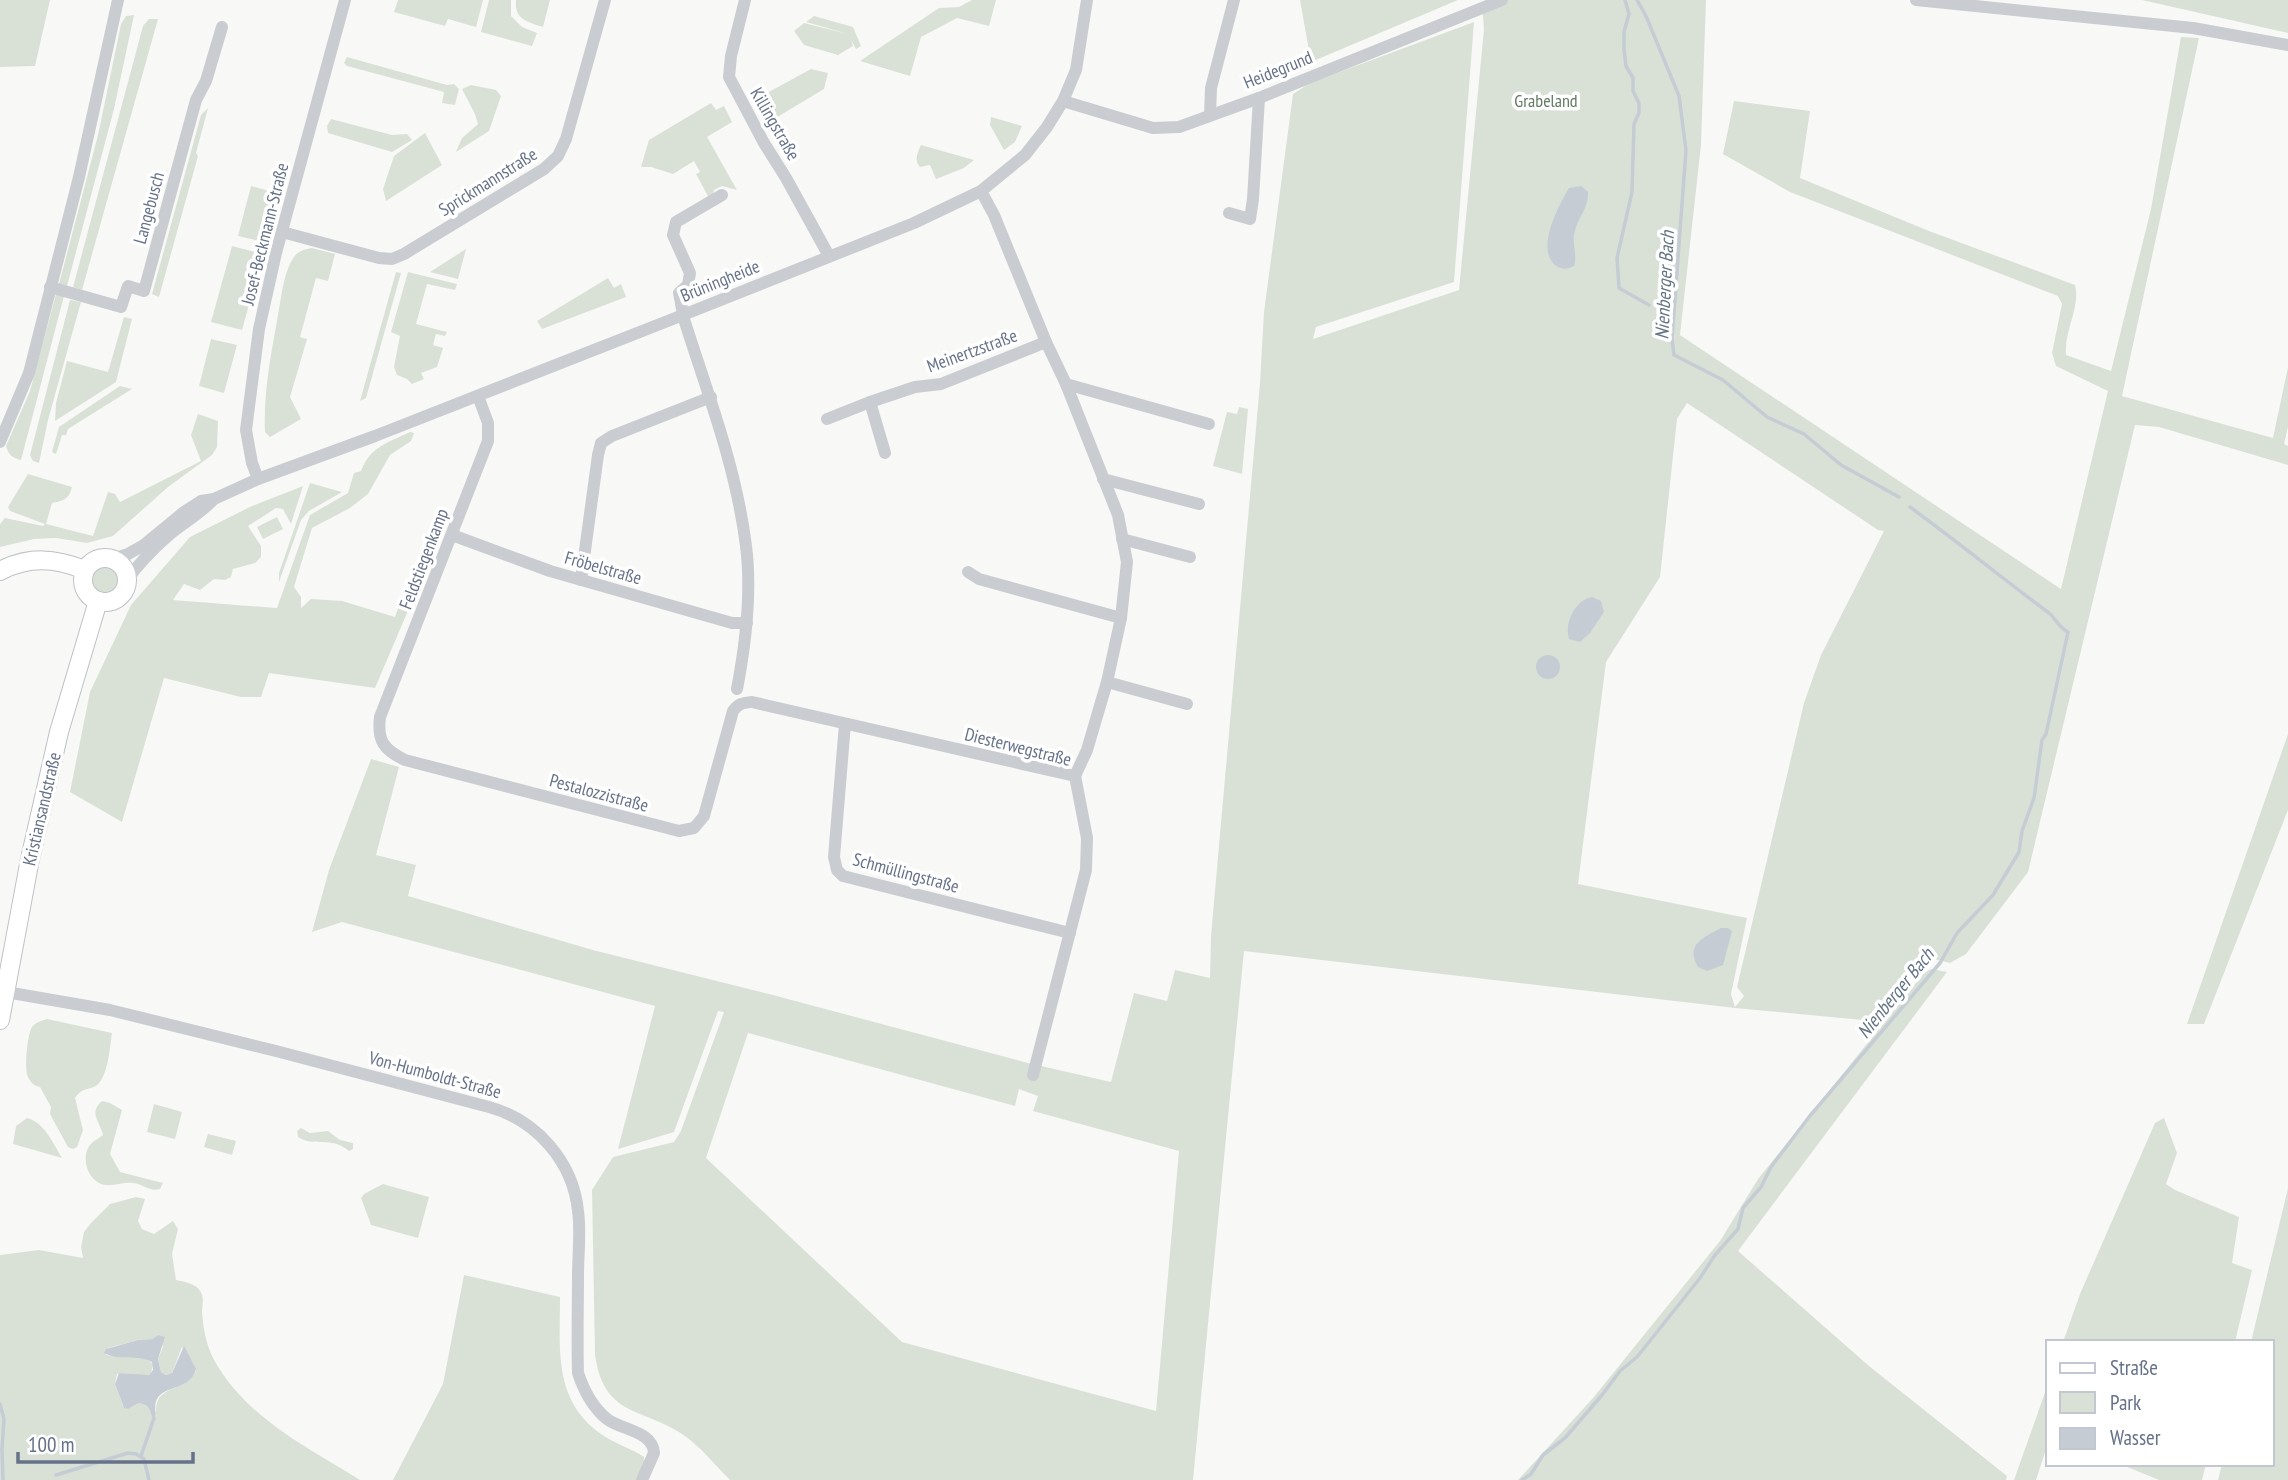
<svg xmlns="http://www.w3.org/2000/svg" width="2288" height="1480" font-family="'PT Sans Narrow',sans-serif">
	<rect width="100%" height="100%" fill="#f8f9f6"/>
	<g fill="#d9e1d7" fill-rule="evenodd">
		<polygon points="0,0 50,0 35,66 0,67"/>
		<polygon points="398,0 483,0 476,27 448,19 445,26 394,12"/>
		<polygon points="489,0 511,0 511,16 522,27 537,33 532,46 481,32"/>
		<path d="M516 0H550L543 27C527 22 514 19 516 0Z"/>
		<polygon points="972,0 996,0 989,26 957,18 921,37 910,76 860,61 939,8 959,7"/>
		<polygon points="1300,0 1458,0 1311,62"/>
		<path d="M1488 0H1706L1701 145 1680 335 2061 589 2108 391 2056 366 2052 353 2062 304 2058 296 1790 192 1723 154 1734 101 1810 111 1800 178 1929 231 2075 285C2081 306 2064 330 2066 355L2111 371 2151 209 2181 37 2199 38 2122 396 2273 438 2288 367V427L2284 444 2288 446V465L2159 427 2135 425 2028 872 1966 954 1950 963 1934 959 1918 967 1873 1021 1735 1008 1244 951 1193 1480H730C715 1465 700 1446 682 1434 641 1407 604 1417 595 1355L592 1190 613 1157 674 1142 681 1131 724 1012 718 1011 674 1132 618 1149 655 1006 342 922 312 932 329 870 371 759 399 767 376 855 416 865 408 896 593 950 769 994 1028 1063 1111 1082 1134 993 1167 1001 1175 970 1210 978 1211 936 1260 383 1264 312 1293 94 1310 83 1474 22 1454 282 1316 327 1313 339 1459 290 1484 29 1482 2ZM1687 403 1878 530 1884 531 1821 655 1804 703 1737 987 1744 996 1735 1007 1731 994 1747 918 1578 884 1606 662 1660 577 1677 419ZM748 1033 1015 1106 1019 1089 1038 1096 1033 1111 1179 1151 1156 1411 902 1342 706 1158Z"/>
		<polygon points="2142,0 2288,0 2288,33"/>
		<polygon points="134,15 114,109 67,286 59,284 98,135 121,24 126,16"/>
		<polygon points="814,16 853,27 861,46 856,49 851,40 853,46 838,55 804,45 794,31 804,23 848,34 806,22"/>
		<polygon points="149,19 158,19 82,290 73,287 143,26"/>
		<polygon points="347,57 447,85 454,84 459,89 455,105 442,103 444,92 347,66 344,63"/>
		<polygon points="811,69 828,73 824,89 769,122 761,111 758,98"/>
		<polygon points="471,85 496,90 501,96 489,131 456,152 462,138 478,124 475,114 462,89"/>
		<polygon points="711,103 716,110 724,106 732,122 707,137 737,190 722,186 714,190 713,196 709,198 696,174 700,172 694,161 673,174 651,167 641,167 649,140"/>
		<polygon points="208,108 196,153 198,156 159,297 152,294 201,115"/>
		<polygon points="991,117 1022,126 1015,142 1004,150 990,125"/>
		<polygon points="331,119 392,135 407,134 412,140 392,152 328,133 327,126"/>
		<polygon points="425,133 442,165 386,201 383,189 394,156"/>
		<path d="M921 145 974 160 964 168 936 179 930 165 920 167C914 160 917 154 921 145Z"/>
		<polygon points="251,186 276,193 263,242 238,236"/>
		<polygon points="232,246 263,254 242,330 211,322"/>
		<path d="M312 248 335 254 328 281 316 278 300 337 307 339 290 397 301 419 270 437 265 432C263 391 272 350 279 309 282 293 284 271 294 257 298 251 305 249 312 248Z"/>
		<polygon points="466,249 458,279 430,272"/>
		<polygon points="396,272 401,273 366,398 360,401"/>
		<polygon points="408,272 457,284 455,290 427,284 416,324 447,332 445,336 436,334 433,345 443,348 437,367 421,373 424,379 412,384 407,379 397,375 394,367 400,336 391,332"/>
		<polygon points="608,278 614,288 621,284 626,297 542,329 537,321"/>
		<path d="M56 294 64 296 21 460C13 458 8 455 6 446L30 391Z"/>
		<polygon points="70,300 81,302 48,420 39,463 33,461 30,455"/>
		<polygon points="124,317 132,319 116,382 55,421 56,403 67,361 108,372"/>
		<polygon points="211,339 237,345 224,393 199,386"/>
		<polygon points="120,386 132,389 68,429 66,435 62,435 56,454 52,452 59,427"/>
		<polygon points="1239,407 1248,409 1242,474 1213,466 1227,412 1237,414"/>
		<path d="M198 414 218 421 217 447 212 455 168 487 113 536 87 543 56 538 34 539 0 547V524L5 518 43 526 45 524 10 511 8 507 28 474 72 487C69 499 64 501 52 503L46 524 93 536 108 492 115 494 120 502 201 461 191 435Z"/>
		<path d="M410 432 414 433 411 441 390 455 368 494 350 508 312 528 294 587 301 597V608L311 599 342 601 395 617 400 603 410 606 375 688 269 673 261 697H241L164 678 122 822 70 792 90 692 131 605 190 537 252 506 303 486 291 524 283 509 276 508 248 526 261 546V557L255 563 233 569 231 577 225 580 214 579 200 590 184 584 173 600 277 608 310 515 348 493 354 473 361 471C370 447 387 443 410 432Z"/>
		<polygon points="310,483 342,492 309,511 301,520 279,582 279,573"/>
		<polygon points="277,517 283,529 263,539 257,527"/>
		<circle cx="105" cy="580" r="15"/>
		<polygon points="2288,734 2288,810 2204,1024 2187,1024"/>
		<polygon points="1931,969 1947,972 1738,1251 1869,1366 2007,1476 2006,1480 1518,1480 1593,1398 1720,1241 1758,1179 1924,973"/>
		<path d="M47 1019 112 1033C110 1046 108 1081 94 1087 85 1090 81 1089 75 1098L83 1130 77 1147 73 1149 68 1147 50 1114 51 1107 40 1087C34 1086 31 1083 28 1077 24 1070 27 1035 32 1027 36 1022 41 1021 47 1019Z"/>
		<path d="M102 1101 110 1103 122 1110 110 1154 120 1172 163 1183 160 1189C149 1192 144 1184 133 1183 124 1182 115 1186 105 1185 88 1182 80 1158 90 1145 93 1141 99 1138 103 1135 100 1121 88 1113 102 1101Z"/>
		<polygon points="154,1104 182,1112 175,1139 147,1132"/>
		<path d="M27 1118C44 1122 53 1143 62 1158L13 1144 16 1126Z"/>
		<polygon points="2164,1118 2177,1153 2166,1184 2175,1190 2239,1217 2232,1263 2252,1270 2235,1342 2063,1342 2080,1294 2155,1123"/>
		<path d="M301 1128 310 1133 328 1131 340 1140 353 1143V1149L349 1151C330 1135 314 1148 298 1137L297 1131Z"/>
		<polygon points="208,1134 236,1141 232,1155 204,1147"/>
		<polygon points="383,1184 429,1197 418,1238 371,1225 370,1222 361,1198 364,1194"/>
		<polygon points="2288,1188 2288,1480 2218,1480 2222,1464 2272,1464 2272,1342 2251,1342"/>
		<path d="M136 1197 145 1199 138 1221 142 1229 154 1234 173 1221 178 1229 172 1254 176 1280C186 1282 199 1284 202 1295 204 1300 202 1307 202 1311 203 1327 206 1344 213 1358 245 1417 305 1446 360 1480H0V1255L39 1250 83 1258 81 1247 84 1232 91 1223 110 1204ZM158 1335 163 1347 158 1359 161 1372 166 1375 172 1373 182 1347 196 1371C185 1394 155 1383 156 1412L151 1411 147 1404C138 1402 134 1402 128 1409L123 1406 115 1384 117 1374 121 1373 146 1376 151 1373 153 1364C143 1354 121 1357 106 1355L108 1348 138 1340 152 1339Z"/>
		<path d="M464 1275 560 1297C560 1349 553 1400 601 1434 615 1444 631 1448 644 1457V1462L636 1480H393L443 1384Z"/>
		<polygon points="2048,1384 2048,1443 2036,1480 2014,1480"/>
		<polygon points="2120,1464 2206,1464 2202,1480 2159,1480"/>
	</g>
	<g fill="#c5ccd4">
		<path d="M1581 186 1588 192C1588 210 1579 215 1575 231 1571 243 1578 255 1574 266 1568 269 1564 270 1558 267 1533 252 1559 205 1569 188Z"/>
		<path d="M1592 597 1601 601 1604 612 1590 633 1580 642 1569 639C1564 623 1575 600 1592 597Z"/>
		<circle cx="1548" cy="667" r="12"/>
		<path d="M1721 928H1728L1732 931 1723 965 1707 971 1698 967C1685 944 1703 938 1721 928Z"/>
		<path d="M158 1335 165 1337 158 1359 161 1372 166 1375 172 1373 184 1346 196 1369C191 1390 165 1385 157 1399 154 1404 156 1410 155 1416L153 1418C149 1409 150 1404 138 1403L128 1409 124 1408 115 1384 119 1373 149 1375 153 1370 152 1362C138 1354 118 1361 104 1353L106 1349 138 1340 152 1339Z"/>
	</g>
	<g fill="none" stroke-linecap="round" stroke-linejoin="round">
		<g stroke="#c5ccd4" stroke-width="3.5">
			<polyline points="1625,0 1629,14 1624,32 1624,50 1626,66 1633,78 1633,91 1639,103 1639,113 1634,124 1632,192 1617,258 1619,288 1649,305"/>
			<polyline points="1637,0 1646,16 1679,96 1686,150 1672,339 1674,355 1723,380 1767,417 1804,434 1841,465 1899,497"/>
			<polyline points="0,1404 4,1419 2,1449 3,1480"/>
			<polyline points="141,1456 154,1418"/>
			<polyline points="56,1475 128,1453 136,1454 144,1459 149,1480"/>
			<path d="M1522 1480 1531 1474 1543 1455 1565 1438 1602 1395 1620 1371 1637 1357 1700 1278 1715 1255 1738 1229 1743 1208 1761 1187 1771 1167 1809 1117 1940 963 1957 933 1993 895 2019 852 2022 831 2034 798 2042 740 2046 734 2068 632C2059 628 2056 619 2049 613 2002 578 1958 542 1910 507"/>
		</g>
		<g stroke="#bdc0c6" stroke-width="20">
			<g id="secondary">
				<circle cx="105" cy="580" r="22"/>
				<path d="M0 571C29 556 55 558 85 570"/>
				<polyline points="0,1020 30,859 59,732 98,601"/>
			</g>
		</g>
		<g stroke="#c9ccd0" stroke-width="12">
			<polyline points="745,0 731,56 729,77 764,143 786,178 829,256"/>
			<polyline points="1916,0 2193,28 2288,45"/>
			<polyline points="1063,101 1153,128 1179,127 1259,98 1502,0"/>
			<polyline points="1210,115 1211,88 1234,0"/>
			<polyline points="981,191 994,215 1046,342 1066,384 1118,515 1127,562 1121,618 1107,682 1087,750 1075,776"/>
			<path d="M722 195 676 222 673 235 690 273 688 285 679 293C681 302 682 311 684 319 708 395 736 466 746 546 752 593 746 642 737 689"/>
			<polyline points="1229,213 1250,219 1253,199 1259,98"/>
			<polyline points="282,232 379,258 392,259 404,254 544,169 558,156 566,139 605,0"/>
			<polyline points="50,287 121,307 128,286 144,291 196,100 206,81 222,27"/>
			<polyline points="1066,384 1209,424"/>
			<path d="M478 396 488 423V441L380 717C377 741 384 750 405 760L679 831 694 828 704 816 733 711C739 703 743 703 752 702L1075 776 1087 838 1086 870 1033 1075"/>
			<polyline points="827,419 870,402"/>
			<polyline points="0,442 29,373 79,177 118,0"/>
			<polyline points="885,453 870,402 915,387 941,384 1046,342"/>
			<polyline points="258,479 252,463 246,430 259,329 276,253 345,0"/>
			<polyline points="1103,479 1199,504"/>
			<polyline points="452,535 550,571 732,623 747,623"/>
			<polyline points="1122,539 1190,557"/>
			<polyline points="112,559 128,554 144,545 184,512 201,501 214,499 258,479 375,436 683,315 914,223 981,191 1025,155 1047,127 1063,101 1076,70 1087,0"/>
			<polyline points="968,572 979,579 1121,618"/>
			<path d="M127 580C139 563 154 548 170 534 185 522 201 513 214 499"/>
			<polyline points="581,580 598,455 601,443 612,436 711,397"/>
			<polyline points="1107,682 1187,704"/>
			<polyline points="845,724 834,857 837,870 843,876 1070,933"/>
			<path d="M6 992 110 1010 276 1051 489 1107C536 1120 573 1161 578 1211 581 1232 578 1254 578 1275 578 1308 577 1340 578 1373 584 1391 592 1407 607 1419 621 1430 653 1431 654 1453L642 1480"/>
		</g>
		<use href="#secondary" stroke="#fff" stroke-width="18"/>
	</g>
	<g text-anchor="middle" stroke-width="7" stroke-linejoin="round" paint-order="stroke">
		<g font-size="18" fill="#667289" stroke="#fff">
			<text transform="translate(1278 70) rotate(-22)" y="6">Heidegrund</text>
			<text transform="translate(775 124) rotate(60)" y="6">Killingstraße</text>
			<text transform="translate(488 182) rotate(-32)" y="6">Sprickmannstraße</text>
			<text transform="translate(149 208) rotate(-75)" y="6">Langebusch</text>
			<text transform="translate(265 234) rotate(-76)" y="6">Josef-Beckmann-Straße</text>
			<text transform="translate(720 281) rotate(-22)" y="6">Brüningheide</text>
			<text transform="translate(972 351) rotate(-20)" y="6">Meinertzstraße</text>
			<text transform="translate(424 559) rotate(-69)" y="6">Feldstiegenkamp</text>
			<text transform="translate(603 568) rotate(16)" y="6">Fröbelstraße</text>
			<text transform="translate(1018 747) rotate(14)" y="6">Diesterwegstraße</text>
			<text transform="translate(599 793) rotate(15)" y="6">Pestalozzistraße</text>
			<text transform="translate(42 809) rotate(-77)" y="6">Kristiansandstraße</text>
			<text transform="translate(906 873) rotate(15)" y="6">Schmüllingstraße</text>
			<text transform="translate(435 1075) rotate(15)" y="6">Von-Humboldt-Straße</text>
		</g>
		<g font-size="18" fill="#627a62" stroke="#fff">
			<text x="1546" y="107">Grabeland</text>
		</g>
		<g font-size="19" font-style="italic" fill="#627384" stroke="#fff">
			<text transform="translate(1664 285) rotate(-87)" y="7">Nienberger Bach</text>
			<text transform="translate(1895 993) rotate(-51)" y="7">Nienberger Bach</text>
		</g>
	</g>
	<rect x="2046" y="1340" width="228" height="126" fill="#ffffff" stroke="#c2c7d0" stroke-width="2"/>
	<rect x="2060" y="1363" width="35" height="10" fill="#ffffff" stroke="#c2c7d0" stroke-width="2"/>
	<text x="2110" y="1375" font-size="21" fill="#667289">Straße</text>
	<rect x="2060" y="1392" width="35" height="21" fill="#d9e1d7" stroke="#c2c7d0" stroke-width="2"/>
	<text x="2110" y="1410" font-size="21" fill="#667289">Park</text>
	<rect x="2060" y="1428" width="35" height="21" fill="#c5ccd4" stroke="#c2c7d0" stroke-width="2"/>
	<text x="2110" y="1445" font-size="21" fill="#667289">Wasser</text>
	<path d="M18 1452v10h175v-10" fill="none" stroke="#667289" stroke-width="3.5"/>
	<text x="28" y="1452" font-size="21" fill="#667289" stroke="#ffffff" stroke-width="5" paint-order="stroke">100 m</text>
</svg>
